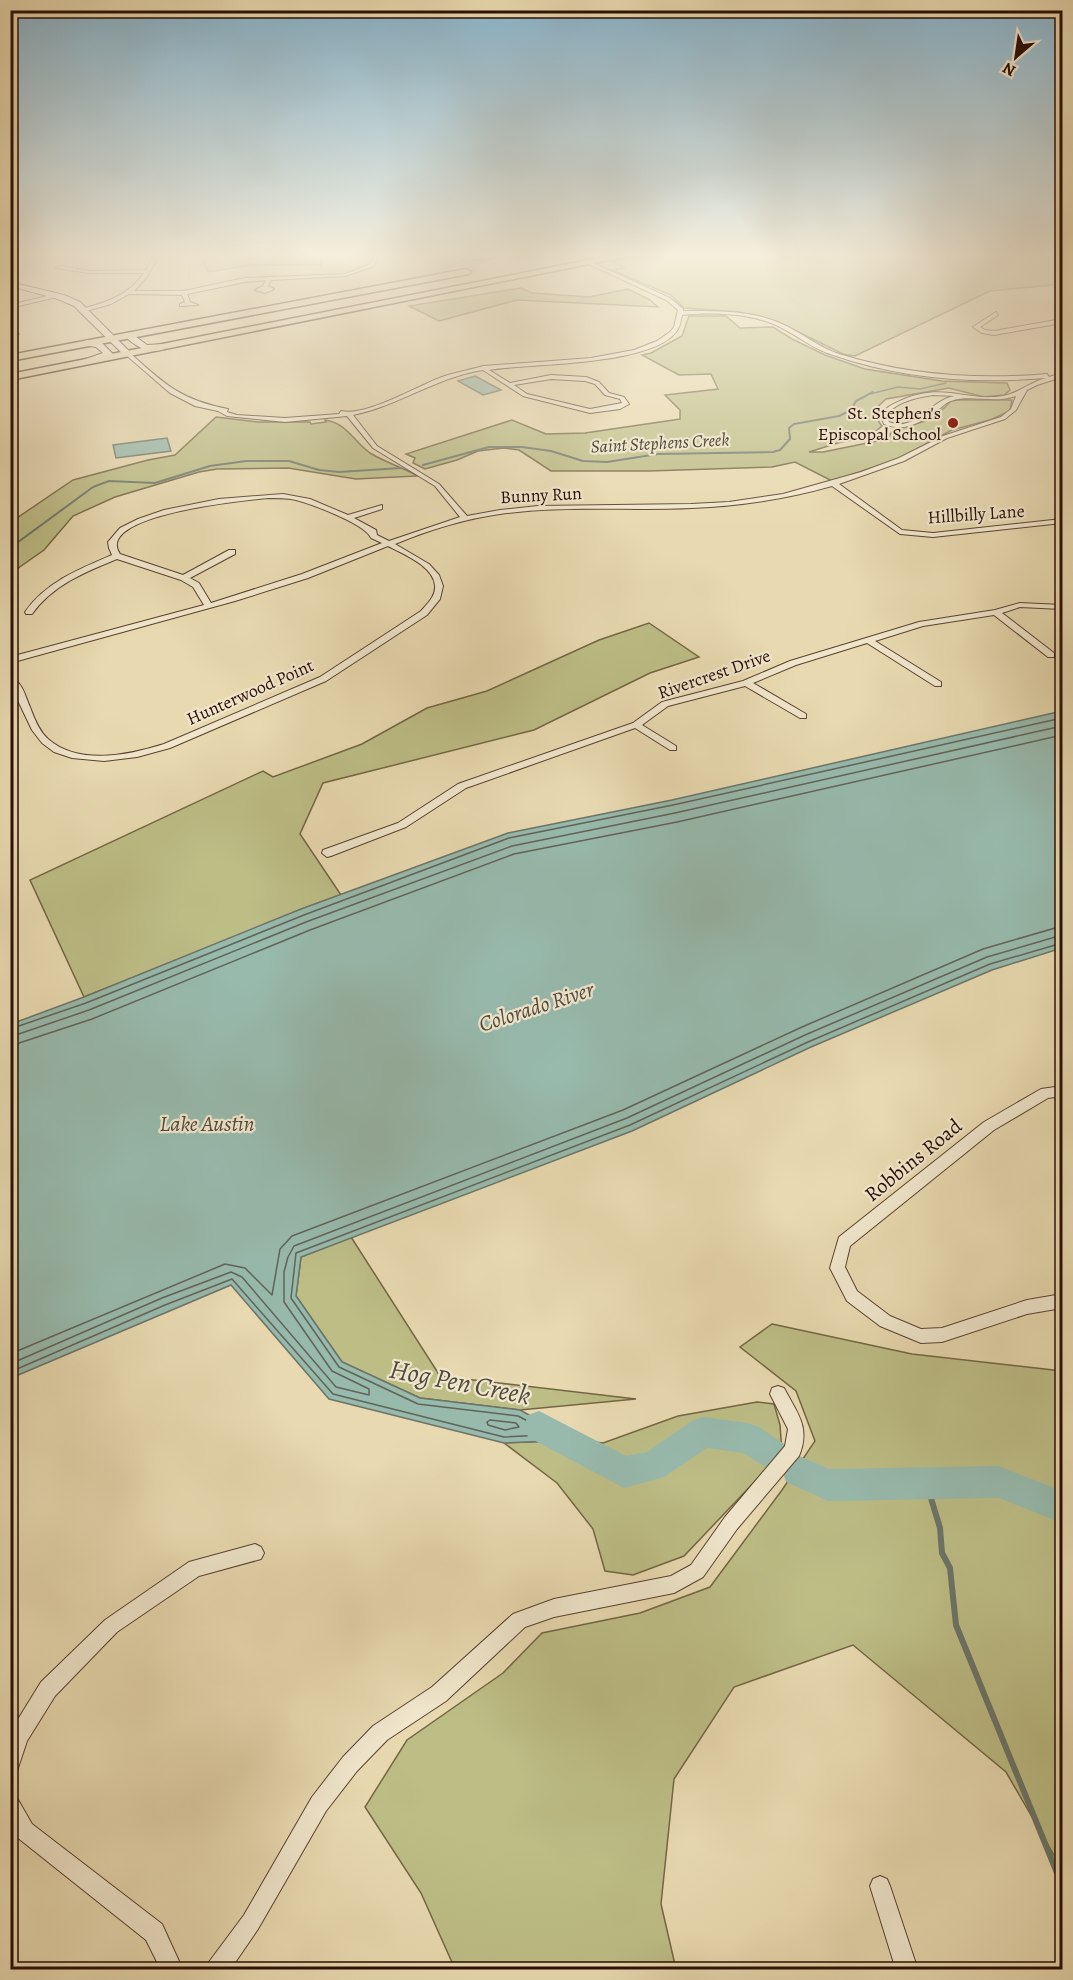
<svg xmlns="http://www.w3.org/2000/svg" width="1073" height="1980" font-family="Alegreya,serif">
	<rect width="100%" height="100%" fill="#e8d9b0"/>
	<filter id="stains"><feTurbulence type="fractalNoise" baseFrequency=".00333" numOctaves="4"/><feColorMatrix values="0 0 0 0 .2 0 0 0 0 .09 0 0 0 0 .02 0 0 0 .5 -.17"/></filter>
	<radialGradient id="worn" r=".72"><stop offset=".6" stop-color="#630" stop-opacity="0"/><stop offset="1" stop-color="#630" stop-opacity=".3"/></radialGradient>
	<g fill="#bdbd86" stroke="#746645" stroke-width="1.5">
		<polygon points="206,253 325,253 321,257 321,265 251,265 208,272 203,262"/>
		<path d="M441 253H509C484 264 466 261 441 253Z"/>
		<polygon points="643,253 1062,253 1062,284 990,291 855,356 843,354 776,321 739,312 684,308 671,295 612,270 624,268 612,262"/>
		<polygon points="521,288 532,293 589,297 628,289 650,300 658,307 517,300 439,321 409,306"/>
		<path d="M689 316H726L740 328 773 327 792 339 825 355 865 369 942 381 1007 383 1010 390 1004 395 984 397 949 388 886 399 872 412 882 426 869 437 841 442 809 452H823L887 439 895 427C923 424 933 421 952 400H1012L1010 411 990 420 952 430 896 460 832 481 795 462 772 467 649 471H551L519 450 504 448 478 451 457 460 425 469 413 463 415 458 406 454 512 420 546 434 585 433 680 419V410L665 395 718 389 711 374 679 375 642 355 651 353 682 336Z"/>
		<path d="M216 417 258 422H310L311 424 326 422 325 420C347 423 353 441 370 453 385 462 403 468 418 476L356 479 288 468 217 469 199 472 115 497 73 516 44 550 11 573V522L73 480 148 460 175 455Z"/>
		<polygon points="649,623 699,657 650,673 534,730 323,783 300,834 341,895 84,997 30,880 263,771 273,777 362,744 427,708 487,691 599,640"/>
		<polygon points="351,1237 440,1376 636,1399 520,1410 420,1398 342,1362 296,1296 301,1257"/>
		<polygon points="772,1324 912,1354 1062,1371 1062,1869 1006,1772 853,1645 734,1687 674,1779 661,1904 676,1969 455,1969 421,1893 365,1807 407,1740 503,1673 542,1633 640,1613 710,1587 782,1490 815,1441 796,1391 740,1347"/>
		<polygon points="757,1402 774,1404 780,1425 782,1453 684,1556 633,1575 605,1571 593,1529 557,1483 504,1443 576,1440 603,1443 678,1416"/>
	</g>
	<g fill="#97baad" stroke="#6b7569" stroke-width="1.5">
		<polygon points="475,376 501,390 483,395 458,381"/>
		<polygon points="167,438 171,451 116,458 113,445"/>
		<polygon points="1062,711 1062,948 992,970 811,1047 632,1131 301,1257 296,1296 342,1362 420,1398 520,1410 576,1440 504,1443 329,1399 231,1285 11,1378 11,1024 84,997 301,909 508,833 672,800"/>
	</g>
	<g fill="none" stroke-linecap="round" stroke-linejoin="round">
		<g stroke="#606458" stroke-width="1.5">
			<polyline points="10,1029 86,1003 304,915 509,838 673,805 1062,718"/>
			<polyline points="10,1037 89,1010 306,922 512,846 675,813 1062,726"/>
			<polyline points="10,1046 92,1019 310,930 514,854 677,822 1062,735"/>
			<polyline points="10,1354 225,1264 245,1268 272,1295 280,1249 292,1236 623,1110 802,1027 983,949 1062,926"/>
			<polyline points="10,1364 162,1298 231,1272 242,1277 336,1387 369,1395 369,1389 332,1371 284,1302 284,1272 288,1257 294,1246 627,1118 805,1035 987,957 1062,935"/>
			<polyline points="10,1372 165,1305 232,1279 333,1394 504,1437 544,1435 545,1430 518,1416 418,1404 339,1367 291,1298 296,1253 630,1125 808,1042 990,964 1062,943"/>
			<polygon points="490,1420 516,1423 519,1427 505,1430 488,1425 487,1422"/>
		</g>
		<polyline stroke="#6b7569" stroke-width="1.5" points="870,394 898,387 920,389 946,383"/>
		<g stroke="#6b7569" stroke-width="2">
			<polyline points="423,465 489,447 522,447 551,451 583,461 607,462 658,454 773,452 780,450 790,439 789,428 794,424 839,416 851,410 856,401 873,392"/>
			<polyline points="10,548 93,487 109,481 155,483 210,466 246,461 289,461 319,470 339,472 401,468"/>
		</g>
		<polyline stroke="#6b7569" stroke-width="4.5" points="927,1483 928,1486"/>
		<polyline stroke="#6b7569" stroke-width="6" points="927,1485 940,1528 942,1553 950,1568 956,1625 1062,1885"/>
		<polygon fill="#97baad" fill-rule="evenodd" points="539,1411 626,1456 647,1452 692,1421 703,1417 748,1423 759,1427 787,1446 791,1458 797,1455 829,1469 999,1466 1062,1491 1062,1523 999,1498 828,1501 786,1482 782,1470 776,1473 743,1453 707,1448 664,1477 624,1488 528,1437 524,1426 528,1415"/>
		<g stroke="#5a412f" stroke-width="2">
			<g id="street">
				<path d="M156 253H161L146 278 134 291H184L245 278 345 274 370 264 375 254 379 255 374 266 346 276 271 280 268 286 274 289 265 293 255 290 263 286 266 280 245 282 187 294 190 302 198 305 180 306V304L185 302 182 295 129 294 111 304 83 312 81 309C106 303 129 295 144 273H90L55 268 61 266 90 271 146 270Z"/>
				<path d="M591 262 670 298 683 309V311C716 311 751 310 782 324 802 333 818 347 839 354 907 375 976 380 1047 374L1049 377 1062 373V377L1037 385 1027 390 1016 410 1005 419 947 438 904 461 839 484 902 530 933 533 1062 519V523L933 537 900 534 832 486C786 499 740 506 692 508 628 511 564 505 500 514 464 519 429 530 395 544L429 564 439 575 443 586 440 599 427 615 326 681 170 748 137 757 104 761 72 758 54 752 42 743 32 730 10 684V677C23 682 25 696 30 707 34 718 39 731 48 739 79 766 129 755 164 744L320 677 421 611C427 604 436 596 435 586 434 566 403 554 388 546L308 578 235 601 10 663V657L204 605 193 587 181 580 117 559C85 572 53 585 32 614H26L25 612C46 582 79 569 112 555L109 548 108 542 120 528 138 519 164 510 219 499 283 494 310 499 348 515 382 505V509L354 518 376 530 377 535 389 541 460 517 435 486 373 448 347 416 285 422 227 416 218 411 195 406 170 393 126 355V353H130C164 384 181 400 228 409L227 412 237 415 285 418 339 414 341 411C366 417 417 386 442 377 456 372 470 370 483 366L591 358 634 350 657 341 670 332 674 327 678 310 666 300 589 264ZM682 315C711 312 748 313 776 325 796 334 812 349 833 355 902 379 974 384 1046 378 1030 382 1019 393 1003 396 966 402 943 382 902 400 893 404 885 407 881 416L884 424C905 433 922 422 939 409 943 406 947 402 951 401 971 394 994 404 1016 396L1011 409 1001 417 943 436 899 458 861 472 783 494 729 502 691 504 538 506 500 510 467 516 439 484 377 446 353 415C398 406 437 377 483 370L523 396 590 413 620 409 629 404 624 397 609 393 599 382 586 377 551 375 510 383 489 370C532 363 650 366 676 332 680 327 681 321 682 315ZM551 379 585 381 595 384 605 395 620 399 622 403 590 409 527 394 514 385ZM933 395 955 396C931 399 916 433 889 422L887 416C894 402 919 397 933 395ZM268 498C277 498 287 498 296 500 311 504 366 524 371 538L382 543 302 574 211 603 199 583 190 578 235 554V550H229L183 575 120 554C93 515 246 500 268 498Z"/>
				<polygon points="55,294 57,297 10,308 10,305"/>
				<polygon points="996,312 998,315 980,327 985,330 994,331 1062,319 1062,323 994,335 982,333 973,327"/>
				<polygon points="10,333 16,332 19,334 10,337"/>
				<polygon points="1020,603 1062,605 1062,609 1020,607 1002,613 1054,653 1054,657 1048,657 994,615 923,626 875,641 941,682 941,686 935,686 867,643 796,665 753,683 806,714 806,718 800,718 745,686 668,706 642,725 676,746 676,750 670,750 635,728 466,788 406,827 331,856 327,857 322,853 323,850 398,823 458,784 633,723 662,702 743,681 790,661 919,622 995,610"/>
				<polygon points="1062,1086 1062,1096 1048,1098 994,1130 850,1246 845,1267 857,1291 890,1316 921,1329 942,1328 1027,1300 1062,1294 1062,1308 1027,1314 942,1342 921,1343 880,1326 847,1301 830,1268 839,1237 984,1122 1041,1089"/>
				<path d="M778 1386 784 1388C797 1413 811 1427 799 1456L737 1529 703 1577 674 1593 554 1617 525 1627 446 1701 387 1740 357 1771 326 1811 258 1929 230 1970H206L209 1962 244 1915 312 1797 343 1757 373 1726 432 1687 513 1614 554 1599 671 1576 691 1565 725 1517 785 1446 788 1429 770 1394 772 1388Z"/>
				<polygon points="255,1544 261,1547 264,1553 261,1559 199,1576 117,1632 55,1696 27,1741 17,1771 10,1774 10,1733 12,1729 41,1682 105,1620 189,1562"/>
				<polygon points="10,1795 17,1798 32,1824 162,1924 183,1970 161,1970 146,1940 18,1838 10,1827"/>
				<polygon points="880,1876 887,1879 890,1886 918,1970 896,1970 870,1886 873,1879"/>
			</g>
		</g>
		<g stroke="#2a0e04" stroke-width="2">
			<g id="secondary">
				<polygon points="10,282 64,295 80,302 132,354 125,356 74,306 58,299 10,286"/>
				<path d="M132 332 136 334 135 336 147 345 164 344 168 347C153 356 137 348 126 337Z"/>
				<polygon points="87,340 102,343 113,354 89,364 83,364 83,360 103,353 96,347 84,345 84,341"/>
			</g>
		</g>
		<g stroke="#2a0e04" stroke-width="3">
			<g id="highway">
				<polygon points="624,253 644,253 10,380 10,374"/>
				<polygon points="466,269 471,272 469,274 10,361 10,355"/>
			</g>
		</g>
		<use href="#street" fill="#f0e6cc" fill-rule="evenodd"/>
		<use href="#secondary" fill="#f0e6cc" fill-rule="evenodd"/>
		<use href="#highway" fill="#e8d9b0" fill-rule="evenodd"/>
	</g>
	<linearGradient id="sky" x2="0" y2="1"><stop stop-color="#87b6d0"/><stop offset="0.48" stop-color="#f5eedb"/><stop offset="1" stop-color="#f5eedb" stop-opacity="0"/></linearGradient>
	<rect width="1073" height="531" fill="url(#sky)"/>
	<circle fill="#8f2418" stroke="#f0e6cc" stroke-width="2" cx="953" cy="423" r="6"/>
	<g text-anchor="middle" stroke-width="4.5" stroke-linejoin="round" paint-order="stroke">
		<g font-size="18" fill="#2a0e04" stroke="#f0e6cc" text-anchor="end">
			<text x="941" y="419">St. Stephen's<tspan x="941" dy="21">Episcopal School</tspan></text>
		</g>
		<g font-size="18" font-style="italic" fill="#504a3f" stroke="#f0e6cc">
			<text transform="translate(660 443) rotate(-3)" y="6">Saint Stephens Creek</text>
		</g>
		<g font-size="18" fill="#2a0e04" stroke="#f0e6cc">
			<text transform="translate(541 495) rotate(-3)" y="6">Bunny Run</text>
			<text transform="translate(976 514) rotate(-4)" y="6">Hillbilly Lane</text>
			<text transform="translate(714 674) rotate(-19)" y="6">Rivercrest Drive</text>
			<text transform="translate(250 692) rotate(-24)" y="6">Hunterwood Point</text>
		</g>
		<g font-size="21" fill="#2a0e04" stroke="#f0e6cc">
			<text transform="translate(913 1160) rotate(-39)" y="7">Robbins Road</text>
		</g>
		<g font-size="22" font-style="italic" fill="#504a3f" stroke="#f0e6cc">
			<text transform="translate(536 1006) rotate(-18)" y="8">Colorado River</text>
			<text x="207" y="1131">Lake Austin</text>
		</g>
		<g font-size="27" font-style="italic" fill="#504a3f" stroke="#f0e6cc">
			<text transform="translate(460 1382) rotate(11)" y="9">Hog Pen Creek</text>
		</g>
	</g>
	<rect width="1073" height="1980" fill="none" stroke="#e8d9b0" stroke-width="36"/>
	<rect x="12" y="12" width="1049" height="1956" fill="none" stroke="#2a0e04" stroke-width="3"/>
	<rect x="18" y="18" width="1037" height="1944" fill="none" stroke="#2a0e04" stroke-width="1.5"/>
	<g transform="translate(1016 57) rotate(209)" stroke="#f0e6cc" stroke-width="4.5" paint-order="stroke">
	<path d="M0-4.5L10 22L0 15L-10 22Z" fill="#2a0e04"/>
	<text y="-9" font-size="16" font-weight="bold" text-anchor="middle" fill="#2a0e04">N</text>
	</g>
	<rect width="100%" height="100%" filter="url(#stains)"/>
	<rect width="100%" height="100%" fill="url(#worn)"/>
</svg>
